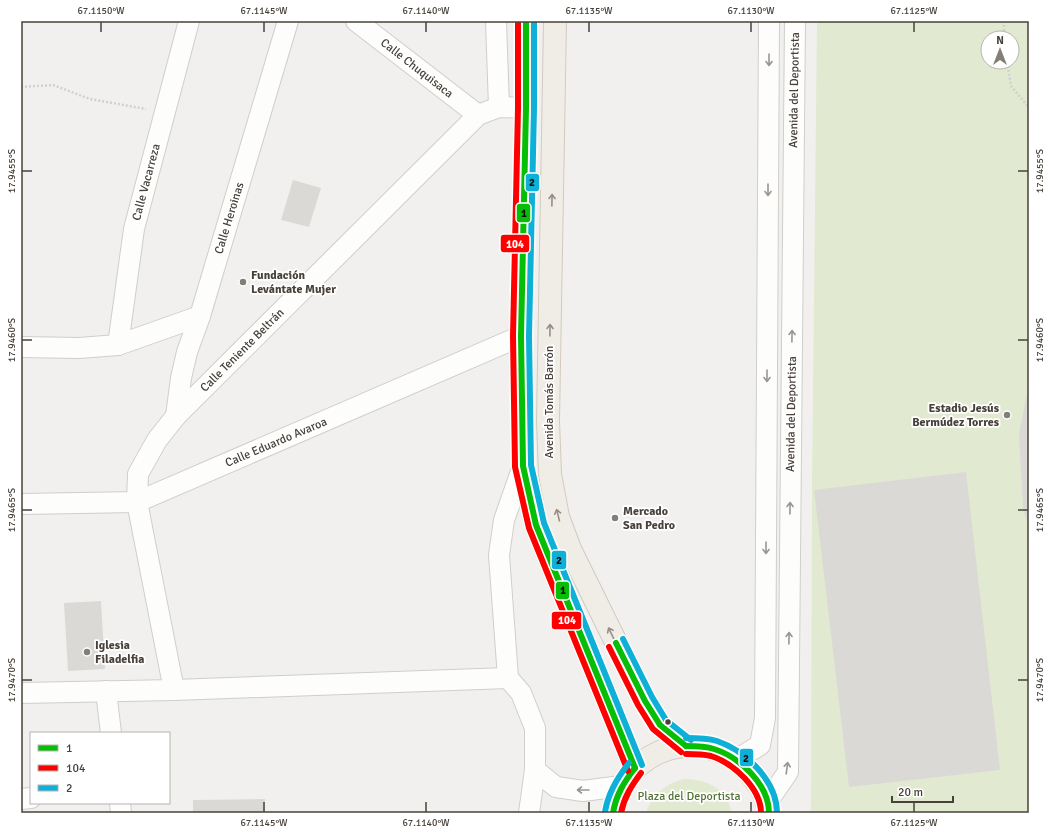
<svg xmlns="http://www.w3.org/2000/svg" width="1050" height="834" font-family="Signika,sans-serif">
	<rect width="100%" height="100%" fill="#f2f0ee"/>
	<g fill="#e2e9d1" fill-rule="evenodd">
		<path d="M817 21H1029V813H811L812 485ZM988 38H1012V62H988Z"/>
		<path d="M683 779C706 779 726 787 732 813H646C652 794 664 785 683 779Z"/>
	</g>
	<g fill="#dbd9d6">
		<polygon points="293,180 321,188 309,227 281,220"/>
		<polygon points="1028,389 1029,389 1029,526 1023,510 1019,433"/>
		<polygon points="966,472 1000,770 849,787 814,490"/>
		<polygon points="101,601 105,669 68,671 64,603"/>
		<polygon points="265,799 265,813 193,813 193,800"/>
	</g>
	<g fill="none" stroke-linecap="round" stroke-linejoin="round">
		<g stroke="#d0cecb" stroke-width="22">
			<g id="minor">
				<polyline points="356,21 478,115"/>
				<polyline points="496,21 499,107"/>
				<polyline points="118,345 134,229 189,21"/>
				<polyline points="21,347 79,348 118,345 200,316"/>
				<polyline points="176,416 181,378 187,352 200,316 288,21"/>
				<polyline points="523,466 504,520 499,555 508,678 521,693 535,728 535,770 529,813"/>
				<polyline points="21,504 137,502 521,336"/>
				<polyline points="174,690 137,502 138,474 157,440 176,416 478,115 499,107 526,108"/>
				<polyline points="106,691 111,733"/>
				<polyline points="21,693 174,690 508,678"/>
				<polyline points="736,760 760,745 765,718 769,21"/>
				<polyline points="535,770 556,787 583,791 621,786"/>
				<polyline points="21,799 31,798"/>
				<polyline points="768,801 788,772 795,21"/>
				<polyline points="120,803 121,813"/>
			</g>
		</g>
		<g stroke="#d2cabe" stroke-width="24">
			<g id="major">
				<polyline points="526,21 526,108 521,336 523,466 536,525 635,768"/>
				<polyline points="555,21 548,421 550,474 558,517 570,549 645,701 660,725 686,746"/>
				<path d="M613 813C614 800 620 788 628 777 660 735 722 736 753 777 763 789 767 798 769 813"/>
			</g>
		</g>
		<g stroke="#d2d0cc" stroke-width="2.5" stroke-dasharray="2 2" stroke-linecap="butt">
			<polyline points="1004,21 1004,38"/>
			<polyline points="1007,62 1011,86 1027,105 1029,106"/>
			<polyline points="21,87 53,85 90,99 146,109"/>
		</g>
		<use href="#minor" stroke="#fdfdfc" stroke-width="20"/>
		<use href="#major" stroke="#f0ede6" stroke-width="22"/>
		<g stroke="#fff" stroke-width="9">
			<g id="bus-1">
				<polyline points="526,21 526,108 521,336 523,466 536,525 635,768"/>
				<polyline points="616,643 645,701 660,725 686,746"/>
				<path d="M686 746C695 746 705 746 714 749 740 757 769 785 769 813"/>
				<path d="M613 813C616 795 624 782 635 768"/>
			</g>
		</g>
		<g stroke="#fff" stroke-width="9">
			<g id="bus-2">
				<polyline points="518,21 518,108 513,336 515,467 529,528 628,771"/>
				<polyline points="609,647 638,705 653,729 681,752"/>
				<path d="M686 754C694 754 703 754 711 756 733 763 761 788 761 813"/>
				<path d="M621 813C624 797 632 785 641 773"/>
			</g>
		</g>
		<g stroke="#fff" stroke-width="9">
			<g id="bus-3">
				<polyline points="534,21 534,108 529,336 531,465 544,523 642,765"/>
				<polyline points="623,639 652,697 666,720 691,740"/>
				<path d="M686 738C696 738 707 738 717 741 746 751 777 781 777 813"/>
				<path d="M605 812C608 793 617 778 629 763"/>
			</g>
		</g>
		<use href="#bus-1" stroke="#07be06" stroke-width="6"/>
		<use href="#bus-2" stroke="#f00" stroke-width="6"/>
		<use href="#bus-3" stroke="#0eb0d8" stroke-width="6"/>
	</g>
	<defs><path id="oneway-shaft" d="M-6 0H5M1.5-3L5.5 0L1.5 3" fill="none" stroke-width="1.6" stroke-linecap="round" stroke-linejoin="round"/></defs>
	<g stroke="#999691">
		<use href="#oneway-shaft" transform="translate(769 60) rotate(90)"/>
		<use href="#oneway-shaft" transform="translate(768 190) rotate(90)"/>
		<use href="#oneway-shaft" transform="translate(792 336) rotate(-89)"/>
		<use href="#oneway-shaft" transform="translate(767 376) rotate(90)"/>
		<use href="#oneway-shaft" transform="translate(790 508) rotate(-89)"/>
		<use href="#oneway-shaft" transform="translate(766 548) rotate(90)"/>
		<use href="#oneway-shaft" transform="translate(789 638) rotate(-89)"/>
		<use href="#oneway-shaft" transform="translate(787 768) rotate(-82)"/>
		<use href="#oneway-shaft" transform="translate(583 790) rotate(-180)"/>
	</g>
	<g stroke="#948e87">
		<use href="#oneway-shaft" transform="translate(552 200) rotate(-89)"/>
		<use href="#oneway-shaft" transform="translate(550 330) rotate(-89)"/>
		<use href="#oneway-shaft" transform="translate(558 515) rotate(-104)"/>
		<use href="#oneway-shaft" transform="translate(611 633) rotate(-116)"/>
	</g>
	<path fill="none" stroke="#48413a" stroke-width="1.5" d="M101 22V32M264 22V32M426 22V32M589 22V32M751 22V32M914 22V32M22 171H32M1018 171H1028M22 340H32M1018 340H1028M22 510H32M1018 510H1028M22 680H32M1018 680H1028M264 802V812M426 802V812M589 802V812M751 802V812M914 802V812"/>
	<g fill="#847e79" stroke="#fff" stroke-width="1.5">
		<circle cx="243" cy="282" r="4"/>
		<circle cx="1007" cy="415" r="4"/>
		<circle cx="615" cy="518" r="4"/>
		<circle cx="87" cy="652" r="4"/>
	</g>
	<circle fill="#48413a" stroke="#fff" stroke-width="1.5" cx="668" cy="722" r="3.5"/>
	<g text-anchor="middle" stroke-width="3.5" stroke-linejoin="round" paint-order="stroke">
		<g font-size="12" fill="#48413a" stroke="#fff">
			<text transform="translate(417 68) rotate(38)" y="4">Calle Chuquisaca</text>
			<text transform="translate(794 90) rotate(-89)" y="4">Avenida del Deportista</text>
			<text transform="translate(146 182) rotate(-75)" y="4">Calle Vacarreza</text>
			<text transform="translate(229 218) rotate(-73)" y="4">Calle Heroinas</text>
			<text transform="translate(242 350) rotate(-45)" y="4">Calle Teniente Beltrán</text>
			<text transform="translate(549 402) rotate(-90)" y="4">Avenida Tomás Barrón</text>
			<text transform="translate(791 414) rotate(-89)" y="4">Avenida del Deportista</text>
			<text transform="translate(276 442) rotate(-23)" y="4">Calle Eduardo Avaroa</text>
		</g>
		<g font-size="12" font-weight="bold" fill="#48413a" stroke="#fff" text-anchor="start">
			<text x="251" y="279">Fundación<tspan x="251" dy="14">Levántate Mujer</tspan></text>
			<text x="999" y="412" text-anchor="end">Estadio Jesús<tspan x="999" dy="14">Bermúdez Torres</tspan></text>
			<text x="623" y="515">Mercado<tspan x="623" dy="14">San Pedro</tspan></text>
			<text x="95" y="649">Iglesia<tspan x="95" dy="14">Filadelfia</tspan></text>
		</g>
		<g font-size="12" fill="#527334" stroke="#fff">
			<text x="689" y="800">Plaza del Deportista</text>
		</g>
	</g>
	<g stroke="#fff" stroke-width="1.5">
		<rect x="525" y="173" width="15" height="19" rx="4" fill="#0eb0d8"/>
		<rect x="516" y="203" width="15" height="20" rx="4" fill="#07be06"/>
		<rect x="500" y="234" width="30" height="19" rx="4" fill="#f00"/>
		<rect x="551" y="550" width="16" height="20" rx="4" fill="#0eb0d8"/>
		<rect x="555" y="581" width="15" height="19" rx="4" fill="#07be06"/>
		<rect x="551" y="611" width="31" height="19" rx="4" fill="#f00"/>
		<rect x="739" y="748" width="15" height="19" rx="4" fill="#0eb0d8"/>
	</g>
	<g font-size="11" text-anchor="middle" font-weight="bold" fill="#fff">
		<text x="515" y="248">104</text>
		<text x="567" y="624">104</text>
	</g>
	<g font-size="11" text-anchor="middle" font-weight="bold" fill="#111">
		<text x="532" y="186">2</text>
		<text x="524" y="217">1</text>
		<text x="559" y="564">2</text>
		<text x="563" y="594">1</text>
		<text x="746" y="762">2</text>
	</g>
	<rect width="1050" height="834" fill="none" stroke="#ffffff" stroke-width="44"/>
	<rect x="30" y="732" width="140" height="72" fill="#ffffff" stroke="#b6b3b0"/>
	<rect x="38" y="745" width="20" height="6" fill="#07be06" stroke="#b6b3b0"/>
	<text x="66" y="752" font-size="12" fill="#48413a">1</text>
	<rect x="38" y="765" width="20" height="6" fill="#ff0000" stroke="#b6b3b0"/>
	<text x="66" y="772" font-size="12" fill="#48413a">104</text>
	<rect x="38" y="785" width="20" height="6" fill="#0eb0d8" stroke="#b6b3b0"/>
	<text x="66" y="792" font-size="12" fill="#48413a">2</text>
	<g transform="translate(1000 50)"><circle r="19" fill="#ffffff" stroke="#b6b3b0"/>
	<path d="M0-3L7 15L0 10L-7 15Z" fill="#847e79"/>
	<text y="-6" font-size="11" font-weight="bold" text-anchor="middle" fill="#48413a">N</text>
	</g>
	<path d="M892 796v6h61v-6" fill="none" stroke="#48413a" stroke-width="2"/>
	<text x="898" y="796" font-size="12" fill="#48413a" stroke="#ffffff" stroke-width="3" paint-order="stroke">20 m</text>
	<rect x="22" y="22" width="1006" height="790" fill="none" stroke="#48413a" stroke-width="1.5"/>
	<g font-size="10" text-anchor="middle" fill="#48413a">
		<text x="101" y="14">67.1150°W</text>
		<text x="264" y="14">67.1145°W</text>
		<text x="426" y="14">67.1140°W</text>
		<text x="589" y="14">67.1135°W</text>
		<text x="751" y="14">67.1130°W</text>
		<text x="914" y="14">67.1125°W</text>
		<text transform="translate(11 171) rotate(-90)" y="4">17.9455°S</text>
		<text transform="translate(1039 171) rotate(-90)" y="4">17.9455°S</text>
		<text transform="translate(11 340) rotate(-90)" y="4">17.9460°S</text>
		<text transform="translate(1039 340) rotate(-90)" y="4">17.9460°S</text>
		<text transform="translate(11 510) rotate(-90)" y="4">17.9465°S</text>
		<text transform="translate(1039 510) rotate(-90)" y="4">17.9465°S</text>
		<text transform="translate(11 680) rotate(-90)" y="4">17.9470°S</text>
		<text transform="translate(1039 680) rotate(-90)" y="4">17.9470°S</text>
		<text x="264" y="826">67.1145°W</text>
		<text x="426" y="826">67.1140°W</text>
		<text x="589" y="826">67.1135°W</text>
		<text x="751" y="826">67.1130°W</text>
		<text x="914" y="826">67.1125°W</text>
	</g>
</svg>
